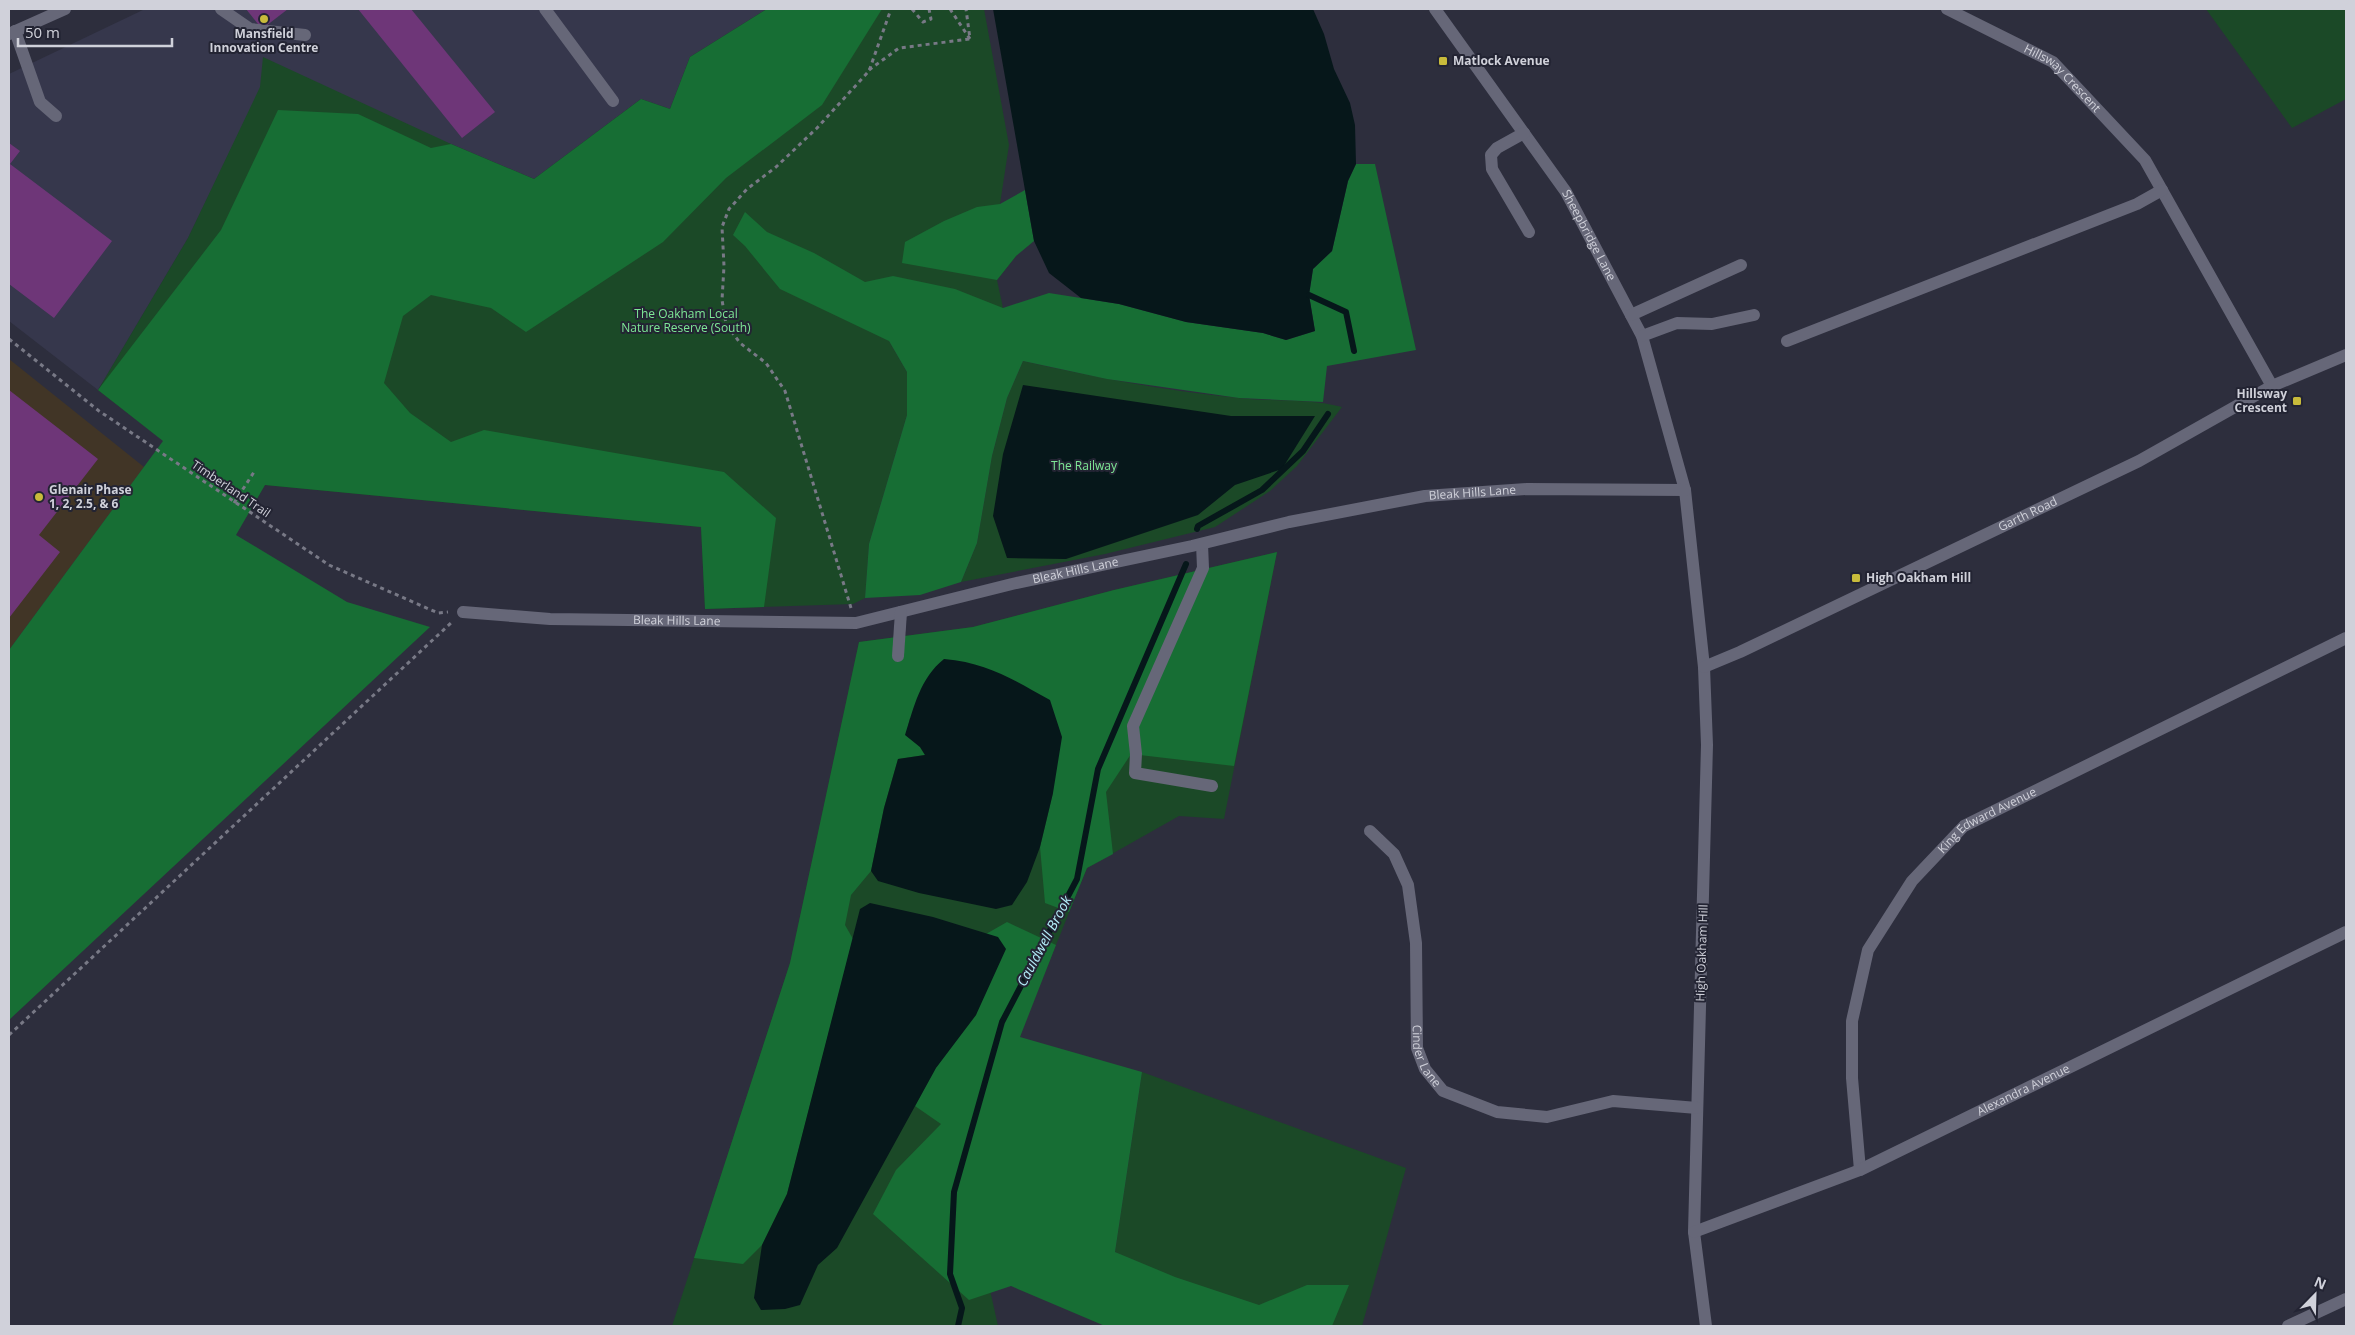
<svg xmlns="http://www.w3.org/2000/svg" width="2355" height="1335" font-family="'Open Sans',sans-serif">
	<rect width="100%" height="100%" fill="#2d2e3d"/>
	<polygon fill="#36374c" points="145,9 767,9 690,57 670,109 641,99 534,179 451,144 262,85 188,238 98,390 9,321 9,74"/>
	<polygon fill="#413526" points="9,359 144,467 9,650"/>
	<g fill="#1b4927">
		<polygon points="767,9 984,9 1009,145 1000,204 1016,256 997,280 1003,308 889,341 907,372 907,415 869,544 865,598 853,604 705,609 701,527 265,485 251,508 98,390 188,238 260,87 263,57 451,144 534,179 641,99 670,109 690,57"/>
		<polygon points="2206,9 2346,9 2346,99 2292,128"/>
		<path d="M1023 361C1094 377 1166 391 1239 398 1273 402 1308 398 1342 407L1297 466 1270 491 1215 527 1105 554 961 582 977 543 992 456 1007 398Z"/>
		<polygon points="1277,552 1224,819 1179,816 1087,868 1025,1022 969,1195 998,1326 672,1326 790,963 859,642 973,627 1114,590"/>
		<polygon points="1142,1072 1406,1168 1362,1326 1263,1326 1115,1252"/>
	</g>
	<g fill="#176e34">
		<polygon points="767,9 882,9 822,105 726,178 663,242 526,332 491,308 431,295 403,316 384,383 410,413 451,442 484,430 724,472 776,518 764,607 705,609 701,527 265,485 236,535 347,602 430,627 9,1020 9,650 163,441 98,390 221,230 278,110 358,114 431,148 451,144 534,179 641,99 670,109 690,57"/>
		<polygon points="1356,164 1375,164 1416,350 1327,366 1323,402 1239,398 1107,379 1023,361 1007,398 992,456 977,543 961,582 920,595 865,598 869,544 907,415 907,372 889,341 780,289 745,246 733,235 745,212 767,232 814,253 865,282 893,276 955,289 1003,308 1049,293 1119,304 1186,322 1263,333 1286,340 1315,331 1309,295 1313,269 1332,251 1348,181"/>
		<polygon points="1025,190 1034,241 1016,256 997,280 902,263 905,242 944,221 977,207 1000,204"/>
		<polygon points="1277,552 1234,766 1131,754 1106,792 1113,854 1087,868 1069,912 1045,903 1040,847 1053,793 910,718 906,735 920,747 925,755 898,759 884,808 871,871 851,895 845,925 853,939 787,1194 762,1245 743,1264 694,1258 790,963 859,642 973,627 1114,590"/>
		<polygon points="1007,922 1056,945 1020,1037 1142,1072 1115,1252 1175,1277 1259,1305 1307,1285 1349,1285 1332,1326 1105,1326 1011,1286 969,1300 873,1214 896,1170 941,1124 915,1106 936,1067 976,1015 986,934"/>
	</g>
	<g fill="#06171a">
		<polygon points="993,9 1313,9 1324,34 1334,69 1350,103 1355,125 1356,164 1348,181 1332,251 1313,269 1309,295 1315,331 1286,340 1263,333 1186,322 1119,304 1081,298 1049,273 1034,241"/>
		<polygon points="1023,385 1231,416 1315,416 1282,469 1235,485 1198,515 1066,559 1007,558 993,516 1003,454"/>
		<path d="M944 659C988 663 1012 679 1050 700L1062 737 1053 793 1040 847 1027 882 1012 905 996 909 919 893 878 881 871 871 884 808 898 759 925 755 920 747 905 735C914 707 920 678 944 659Z"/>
		<polygon points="870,903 933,917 998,937 1006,949 976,1015 936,1068 837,1248 818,1265 800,1305 785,1309 761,1310 754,1298 762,1245 787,1194 860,909"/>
	</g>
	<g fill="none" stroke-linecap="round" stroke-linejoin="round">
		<g stroke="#06171a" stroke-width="6">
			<polyline points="1309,295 1346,312 1354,351"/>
			<polyline points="1197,529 1198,526 1262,490 1303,451 1328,414"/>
			<polyline points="958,1326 962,1308 950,1274 954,1192 1002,1022 1077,879 1098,769 1186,564"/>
		</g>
	</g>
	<g fill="#6e3678">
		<polygon points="246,9 288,9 262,29"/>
		<polygon points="358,9 411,9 495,112 462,138"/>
		<polygon points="9,143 20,151 10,164 112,241 54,318 9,284"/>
		<polygon points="9,390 98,459 39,535 60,552 9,618"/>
	</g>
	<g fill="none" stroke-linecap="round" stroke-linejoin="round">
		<g stroke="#787986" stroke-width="3" stroke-dasharray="4 4" stroke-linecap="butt">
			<polyline points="912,9 923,22 931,19 929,9"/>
			<polyline points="950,9 970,39 966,9"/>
			<polyline points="869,70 899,48 970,39"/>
			<polyline points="9,339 99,411 329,565 438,613 448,612"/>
			<polyline points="234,503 254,472"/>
			<polyline points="851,608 785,391 766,363 740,343 726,324 722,300 724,266 722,227 729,209 747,189 776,167 817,128 869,71 891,9"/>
			<polyline points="9,1035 452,622"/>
		</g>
		<g stroke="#666778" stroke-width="12">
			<polyline points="221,9 250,29 305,35"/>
			<polyline points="545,9 613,101"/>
			<path id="s1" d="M1435 9 1566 192 1642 336 1685 490 1704 667 1707 745 1694 1232 1706 1326"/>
			<path id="s2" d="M1947 9 2053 62 2145 160 2272 386"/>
			<polyline points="15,31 40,102 56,116"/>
			<polyline points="9,34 65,9"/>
			<polyline points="1524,133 1497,148 1491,155 1492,169 1529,232"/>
			<polyline points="1631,315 1741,265"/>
			<polyline points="1642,336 1677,323 1712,324 1754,315"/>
			<polyline points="1787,341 2137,204 2162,190"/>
			<polyline points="1202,544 1203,568 1133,726 1136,754 1135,773 1212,786"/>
			<path id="s3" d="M463 612 550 619 856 623 1012 584 1192 546 1289 522 1425 496 1527 489 1685 490"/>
			<polyline points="898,656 901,612"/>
			<path id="s4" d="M1704 667 1740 652 2139 461 2272 386 2346 355"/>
			<path id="s5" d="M1370 831 1394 854 1408 885 1416 943 1417 1048 1425 1069 1443 1091 1497 1112 1547 1117 1613 1101 1697 1108"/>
			<path id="s6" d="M1860 1170 1852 1078V1021L1868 950 1912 881 1964 826 2346 638"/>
			<path id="s7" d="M1694 1232 1860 1170 2346 932"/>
			<polyline points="2288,1326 2346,1299"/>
		</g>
	</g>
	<g fill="#c8bb3b" stroke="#232433" stroke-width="2">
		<circle cx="264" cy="19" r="5"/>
		<rect x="1438" y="56" width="10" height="10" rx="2.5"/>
		<rect x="2292" y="396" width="10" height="10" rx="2.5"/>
		<circle cx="39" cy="497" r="5"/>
		<rect x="1851" y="573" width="10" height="10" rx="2.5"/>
	</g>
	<g text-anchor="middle" stroke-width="4" stroke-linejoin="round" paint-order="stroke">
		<g font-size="12" font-weight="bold" fill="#d0d1da" stroke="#232433" text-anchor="start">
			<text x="264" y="38" text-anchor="middle">Mansfield<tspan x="264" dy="14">Innovation Centre</tspan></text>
			<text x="1453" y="65">Matlock Avenue</text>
			<text x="2287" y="398" text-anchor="end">Hillsway<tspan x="2287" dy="14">Crescent</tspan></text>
			<text x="49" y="494">Glenair Phase<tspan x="49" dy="14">1, 2, 2.5, &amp; 6</tspan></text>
			<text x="1866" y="582">High Oakham Hill</text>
		</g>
		<g font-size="12" fill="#d0d1da" stroke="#232433">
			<text dy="4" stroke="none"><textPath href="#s2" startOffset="136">Hillsway Crescent</textPath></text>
			<text dy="4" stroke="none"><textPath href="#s1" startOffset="274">Sheepbridge Lane</textPath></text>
			<text transform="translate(231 489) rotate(34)" y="4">Timberland Trail</text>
			<text dy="4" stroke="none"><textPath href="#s3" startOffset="1024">Bleak Hills Lane</textPath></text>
			<text dy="4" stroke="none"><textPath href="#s4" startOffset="358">Garth Road</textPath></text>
			<text dy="4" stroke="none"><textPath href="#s3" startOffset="619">Bleak Hills Lane</textPath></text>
			<text dy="4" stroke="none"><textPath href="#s3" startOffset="214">Bleak Hills Lane</textPath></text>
			<text dy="4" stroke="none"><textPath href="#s6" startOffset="402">King Edward Avenue</textPath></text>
			<text transform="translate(1702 953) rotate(-88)" y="4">High Oakham Hill</text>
			<text dy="4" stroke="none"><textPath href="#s5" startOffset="241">Cinder Lane</textPath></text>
			<text dy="4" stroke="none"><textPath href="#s7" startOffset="359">Alexandra Avenue</textPath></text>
		</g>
		<g font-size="12" fill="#7ee896" stroke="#232433">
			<text x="686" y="318">The Oakham Local<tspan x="686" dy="14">Nature Reserve (South)</tspan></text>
			<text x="1084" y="470">The Railway</text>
		</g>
		<g font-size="14" font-style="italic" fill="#b3edf9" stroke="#232433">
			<text transform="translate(1044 941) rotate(-62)" y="5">Cauldwell Brook</text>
		</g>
	</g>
	<rect width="2355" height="1335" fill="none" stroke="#d0d1da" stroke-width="20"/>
	<g transform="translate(2315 1295) rotate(23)" stroke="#232433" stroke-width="4" paint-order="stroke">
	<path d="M0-4L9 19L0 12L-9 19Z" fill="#d0d1da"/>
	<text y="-8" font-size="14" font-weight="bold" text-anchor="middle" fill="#d0d1da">N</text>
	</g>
	<path d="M18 38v8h154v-8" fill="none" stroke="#d0d1da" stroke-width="2.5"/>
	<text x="25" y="38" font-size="15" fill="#d0d1da" stroke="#232433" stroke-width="4" paint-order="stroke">50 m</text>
</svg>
